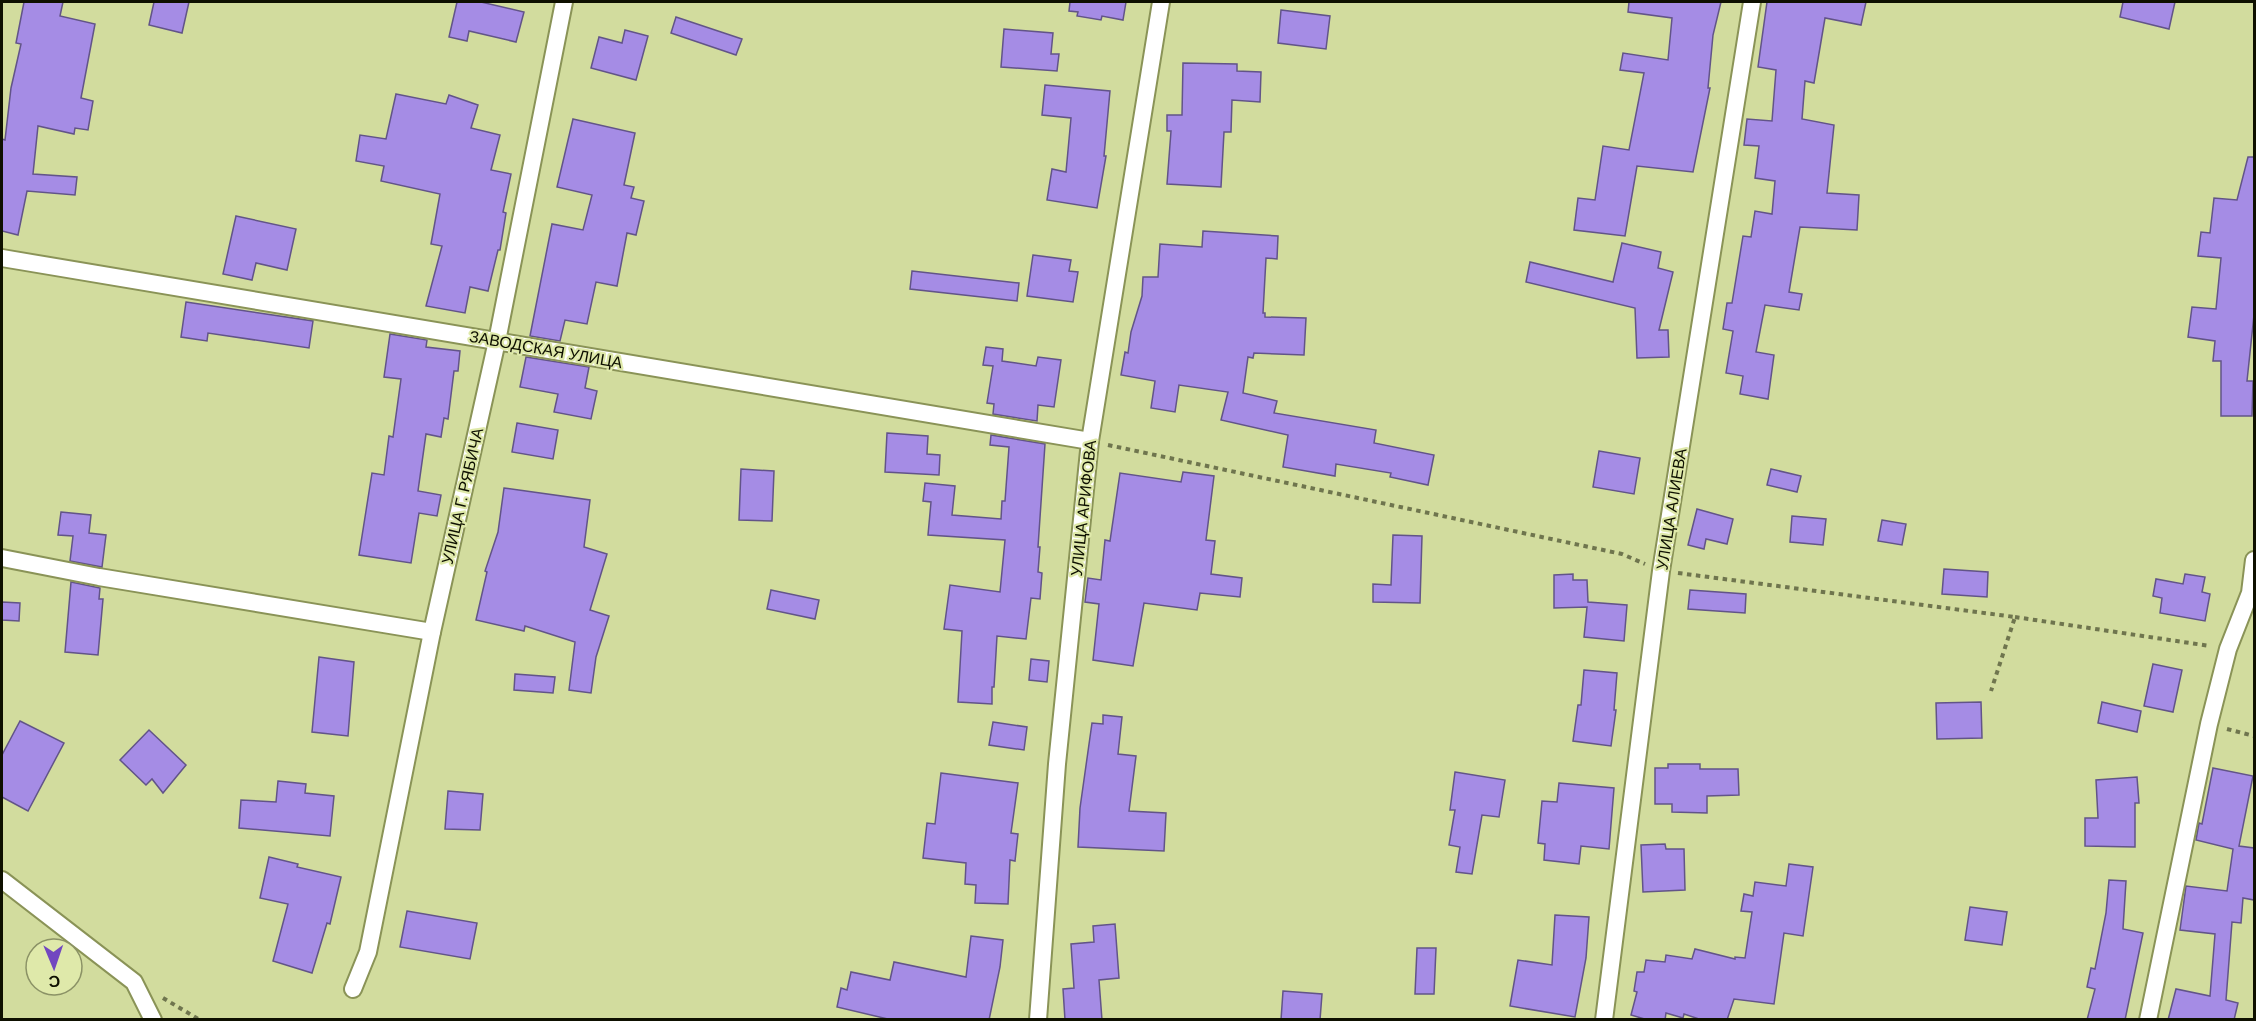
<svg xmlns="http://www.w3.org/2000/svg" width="2256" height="1021" font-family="Arial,sans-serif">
	<rect width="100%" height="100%" fill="#d2dc9e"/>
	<g fill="#a58ce5" stroke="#625488" stroke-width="1.5">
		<polygon points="24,2 63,2 60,16 95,24 81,98 93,101 88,130 75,128 74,134 38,126 33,174 77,177 75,195 27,191 18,235 2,231 2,139 5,140 11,88 21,44 16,43"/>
		<polygon points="154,2 189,2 182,33 149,25"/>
		<polygon points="457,2 481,2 524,12 516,42 469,31 467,41 449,37"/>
		<polygon points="1070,2 1126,2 1123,20 1102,16 1101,20 1077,16 1078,12 1069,11"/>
		<polygon points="1629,2 1721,2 1713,35 1708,88 1710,88 1693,172 1637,166 1625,236 1574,230 1578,198 1595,200 1603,146 1629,150 1644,73 1620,70 1623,53 1668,60 1672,18 1628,12"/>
		<polygon points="1767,2 1866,2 1861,25 1825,18 1814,83 1805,81 1802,119 1834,125 1827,193 1859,195 1857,230 1800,227 1789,292 1802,294 1799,310 1765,305 1756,352 1774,355 1768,399 1740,394 1743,376 1726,373 1733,331 1723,329 1727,303 1732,303 1743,236 1751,237 1755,211 1772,214 1775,181 1755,178 1759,146 1744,145 1747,119 1772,121 1776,70 1758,67"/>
		<polygon points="2123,2 2175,2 2169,29 2120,17"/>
		<polygon points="1281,10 1330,16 1326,49 1278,43"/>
		<polygon points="676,17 742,39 736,55 671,33"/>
		<polygon points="1004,29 1053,33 1051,54 1059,54 1057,71 1001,67"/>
		<polygon points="625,30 648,36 636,80 591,68 599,37 622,43"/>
		<polygon points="1183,63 1237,64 1237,71 1261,72 1260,102 1232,100 1231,132 1224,132 1221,187 1167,184 1171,131 1167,131 1167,115 1182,115"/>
		<polygon points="1045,85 1110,91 1104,156 1106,156 1097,208 1047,200 1052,169 1066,172 1071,118 1042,115"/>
		<polygon points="396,94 446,104 449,95 478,105 471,128 500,135 491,170 511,174 503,212 506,213 500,250 498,250 488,291 470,287 465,313 426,306 442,246 431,244 440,194 381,181 384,166 356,161 360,135 386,139"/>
		<polygon points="573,119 635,133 624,185 634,187 631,198 644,201 636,235 627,233 617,286 596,282 587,324 565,320 560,341 530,336 552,224 583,230 592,195 557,187"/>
		<polygon points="2248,157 2254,157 2254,315 2247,381 2253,381 2252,416 2221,416 2221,361 2213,361 2215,341 2188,337 2192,307 2216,309 2221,258 2198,256 2201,232 2210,233 2214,198 2237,200"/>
		<polygon points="236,216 296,229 287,270 256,263 252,280 223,274"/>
		<polygon points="1203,231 1278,236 1277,259 1266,258 1263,313 1265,313 1265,317 1306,318 1304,355 1254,353 1253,358 1248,357 1243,393 1277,401 1274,413 1376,430 1374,443 1434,455 1428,485 1390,477 1391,473 1336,464 1335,476 1283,467 1288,435 1221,420 1228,392 1179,385 1175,412 1151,408 1155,381 1121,375 1125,352 1128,353 1131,332 1142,296 1143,277 1158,277 1160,244 1202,247"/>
		<polygon points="1622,243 1661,252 1658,268 1673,272 1659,330 1668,330 1669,357 1637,358 1635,308 1526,282 1530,262 1613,282"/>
		<polygon points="1033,255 1071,260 1069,271 1078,272 1073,302 1027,296"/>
		<polygon points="912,271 1019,283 1017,301 910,289"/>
		<polygon points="186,302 313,321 309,348 208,333 207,341 181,337"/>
		<polygon points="390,334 427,340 426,347 460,351 458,371 454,371 448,419 444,418 441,437 426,434 418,491 441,495 437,516 419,513 411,563 359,555 372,473 384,475 389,436 393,437 401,379 384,377"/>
		<polygon points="986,347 1003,349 1002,361 1036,366 1038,357 1061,360 1054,407 1038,405 1037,421 993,414 994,404 987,403 993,366 983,365"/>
		<polygon points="526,357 589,367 585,388 597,391 591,419 554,412 558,394 520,387"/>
		<polygon points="517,423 558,430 553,459 512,452"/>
		<polygon points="887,433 928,436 927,454 940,455 939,475 885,472"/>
		<polygon points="991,435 1045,444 1038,547 1040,547 1038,572 1042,573 1040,599 1031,598 1026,639 997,636 994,687 992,687 992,704 958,702 962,631 944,629 950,585 1000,592 1005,540 928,535 931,502 923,501 925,483 955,486 952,515 1001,519 1002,501 1005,501 1009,447 990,445"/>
		<polygon points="1599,451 1640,458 1634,494 1593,487"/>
		<polygon points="741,469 774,471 772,521 739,520"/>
		<polygon points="1771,469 1801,476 1797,492 1767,485"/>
		<polygon points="1183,472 1214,476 1206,540 1215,541 1211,574 1242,578 1240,597 1200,593 1197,610 1144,603 1133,666 1093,660 1099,604 1085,602 1088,578 1101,580 1105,540 1110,541 1120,473 1181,482"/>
		<polygon points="504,488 590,500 584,547 607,554 590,610 609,616 596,657 591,693 569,690 575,642 525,626 524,631 476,620 487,572 485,571 498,532"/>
		<polygon points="1697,509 1733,519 1727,544 1706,539 1704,549 1688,545"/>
		<polygon points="61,512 91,515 89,533 106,535 102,567 70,561 73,536 58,535"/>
		<polygon points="1792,516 1826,519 1823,545 1790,542"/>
		<polygon points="1882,520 1906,524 1902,545 1878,541"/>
		<polygon points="1393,535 1422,536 1420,603 1373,602 1373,584 1391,585"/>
		<polygon points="1944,569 1988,572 1987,597 1942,594"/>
		<polygon points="1573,574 1573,580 1587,580 1588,602 1627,605 1624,641 1584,637 1587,607 1554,608 1554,575"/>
		<polygon points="2185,574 2205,577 2202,592 2210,594 2205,621 2160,613 2162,598 2153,596 2156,579 2183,584"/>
		<polygon points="71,582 100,588 99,599 103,599 98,655 65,652"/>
		<polygon points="771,590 819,600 815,619 767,609"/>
		<polygon points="1690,590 1746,594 1745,613 1688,609"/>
		<polygon points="2,602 20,603 19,621 2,620"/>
		<polygon points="319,657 354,662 348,736 312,732"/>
		<polygon points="1031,659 1049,661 1047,682 1029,680"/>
		<polygon points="2153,664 2182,670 2173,712 2144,706"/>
		<polygon points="1584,670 1617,673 1614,710 1616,710 1611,746 1573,741 1578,705 1581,705"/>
		<polygon points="515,674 555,677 553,693 514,690"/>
		<polygon points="1981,702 1982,738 1937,739 1936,703"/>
		<polygon points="2102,702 2141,711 2137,732 2098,723"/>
		<polygon points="1103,715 1122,717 1118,754 1136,756 1129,811 1166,813 1164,851 1078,847 1080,808 1092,723 1103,724"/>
		<polygon points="20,721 64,743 28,811 2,797 2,755"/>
		<polygon points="993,722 1027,727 1024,750 989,745"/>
		<polygon points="149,730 186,765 163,793 152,779 146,785 120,760"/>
		<polygon points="1668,764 1700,764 1700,769 1738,769 1739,795 1707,796 1707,813 1672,812 1672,804 1655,804 1655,768 1668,768"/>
		<polygon points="2213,768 2253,776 2239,846 2254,848 2254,900 2243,898 2241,923 2232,922 2226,1000 2238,1003 2234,1020 2168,1020 2176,989 2210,996 2215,934 2180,930 2186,886 2227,891 2233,849 2196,840 2199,823 2202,824"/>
		<polygon points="1455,772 1505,780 1499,817 1482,815 1472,874 1456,872 1460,847 1449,845 1455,810 1450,810"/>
		<polygon points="941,773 1018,783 1011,833 1018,834 1015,861 1010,860 1008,904 975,903 976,885 965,884 966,863 923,858 927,823 935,824"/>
		<polygon points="2137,777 2139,803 2135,803 2135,847 2085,846 2085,818 2098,818 2096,780"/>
		<polygon points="278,781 306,784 305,793 334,796 330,836 239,828 241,800 276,802"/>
		<polygon points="1559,783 1614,788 1609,849 1581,846 1579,864 1544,860 1545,844 1538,843 1542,801 1557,802"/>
		<polygon points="448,791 483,794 480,830 445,829"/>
		<polygon points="1665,844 1666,849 1684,849 1685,890 1643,892 1641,845"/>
		<polygon points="269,857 298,864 297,867 341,877 330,924 327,923 312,973 273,961 288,904 260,898"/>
		<polygon points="1789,864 1813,867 1803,936 1784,933 1774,1004 1734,999 1727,1020 1702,1020 1684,1014 1683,1018 1666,1013 1665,1020 1648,1020 1631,1015 1637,992 1634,991 1637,972 1644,972 1646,960 1665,962 1666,955 1692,959 1695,949 1735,959 1735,957 1745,958 1752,912 1741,911 1744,894 1753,896 1755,882 1786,886"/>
		<polygon points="2109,880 2126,881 2123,929 2143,933 2125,1020 2087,1020 2095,989 2087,987 2091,968 2095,969 2106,913"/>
		<polygon points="1970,907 2007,912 2002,945 1965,940"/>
		<polygon points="407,911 477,923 470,959 400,947"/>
		<polygon points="1555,915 1589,917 1586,958 1575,1017 1510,1006 1518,960 1552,965"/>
		<polygon points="1115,924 1119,978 1099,980 1102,1020 1065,1020 1063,989 1074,988 1071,944 1094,942 1093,926"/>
		<polygon points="971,936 1003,940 1000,967 989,1020 892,1020 837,1007 841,988 847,990 851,972 890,980 894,962 966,977"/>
		<polygon points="1417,948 1436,948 1434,994 1415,994"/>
		<polygon points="1283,991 1322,994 1320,1020 1281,1020"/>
	</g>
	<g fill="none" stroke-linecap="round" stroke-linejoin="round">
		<g stroke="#8a9357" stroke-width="20">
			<g id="minor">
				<polyline points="2,258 1090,441"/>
				<polyline points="2,558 99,577 432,632"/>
				<polyline points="2,880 134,982 153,1020"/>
				<polyline points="353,989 368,952 432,632 497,341 564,2"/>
				<polyline points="1038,1020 1057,764 1090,441 1161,2"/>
				<polyline points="1604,1020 1661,571 1752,2"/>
				<polyline points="2148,1020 2209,724 2228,649 2250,593 2254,560"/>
			</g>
		</g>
		<g stroke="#6f754e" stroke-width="4" stroke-dasharray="4.5 4.5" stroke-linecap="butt">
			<polyline points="1108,445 1622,554 1645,564"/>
			<polyline points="1678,573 2015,617 1991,691"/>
			<polyline points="2015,617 2210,646"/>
			<polyline points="2227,729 2254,736"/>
			<polyline points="163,998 200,1020"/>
		</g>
		<use href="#minor" stroke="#fff" stroke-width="16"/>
	</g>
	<g text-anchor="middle" stroke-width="4.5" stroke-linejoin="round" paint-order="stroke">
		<g font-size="16" fill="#0e1000" stroke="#dfe9aa">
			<text transform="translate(546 349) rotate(10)" y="6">ЗАВОДСКАЯ УЛИЦА</text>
			<text transform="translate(462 496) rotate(-77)" y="6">УЛИЦА Г. РЯБИЧА</text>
			<text transform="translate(1083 508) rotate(-84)" y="6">УЛИЦА АРИФОВА</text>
			<text transform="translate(1671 509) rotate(-81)" y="6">УЛИЦА АЛИЕВА</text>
		</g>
	</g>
	<rect width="2256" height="1021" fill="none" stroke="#0e1000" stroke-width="6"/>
	<g transform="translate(54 967) rotate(178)"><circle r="28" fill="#dfe9aa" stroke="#8b9266" stroke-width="1.5"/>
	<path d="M0-4.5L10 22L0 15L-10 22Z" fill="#7247c0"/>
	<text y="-9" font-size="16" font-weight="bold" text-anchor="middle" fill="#0e1000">С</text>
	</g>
</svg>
